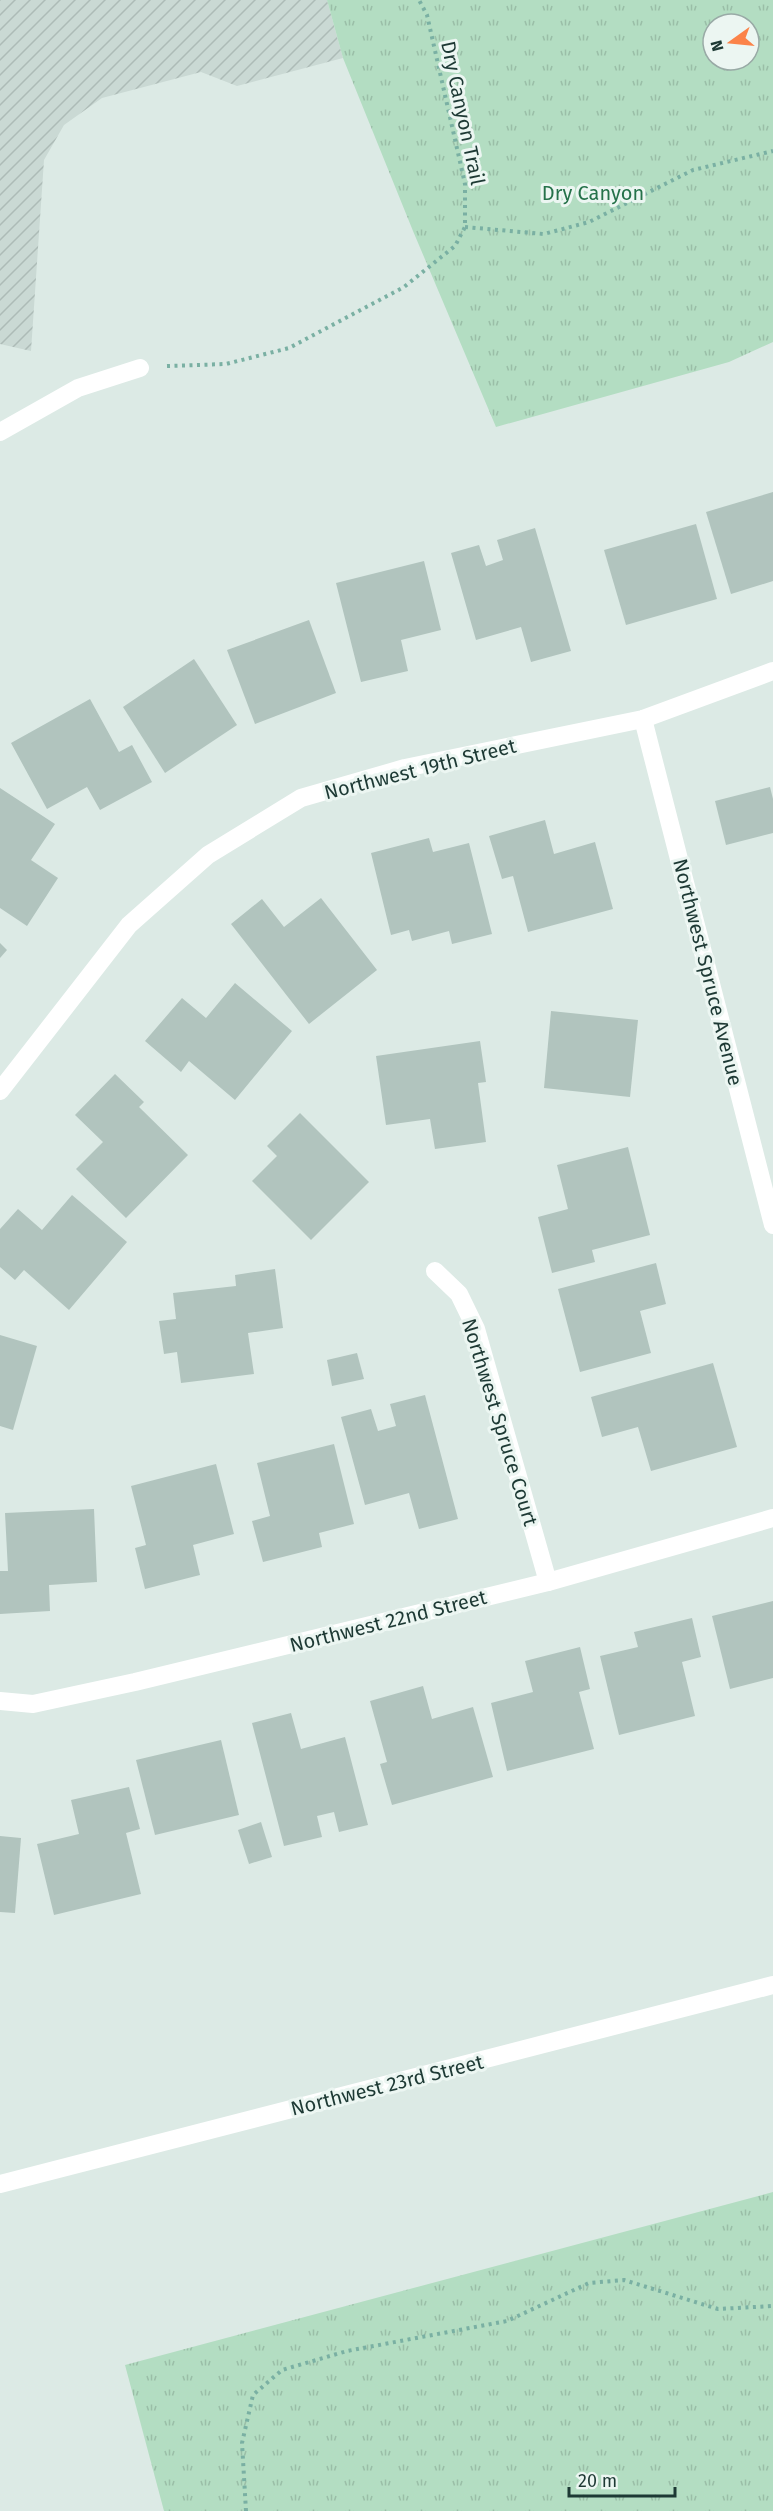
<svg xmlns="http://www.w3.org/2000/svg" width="773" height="2511" font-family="'Fira Sans',sans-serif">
	<defs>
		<pattern id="industrial-furrows" width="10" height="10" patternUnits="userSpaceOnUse" patternTransform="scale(1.5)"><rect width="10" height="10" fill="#cad9d4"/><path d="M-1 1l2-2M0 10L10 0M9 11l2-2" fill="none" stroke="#adbbb7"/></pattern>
		<pattern id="park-tufts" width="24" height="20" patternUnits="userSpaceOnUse" patternTransform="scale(1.5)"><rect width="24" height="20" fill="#b3ddc2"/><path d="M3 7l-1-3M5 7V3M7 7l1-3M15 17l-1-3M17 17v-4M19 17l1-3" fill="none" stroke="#9abea7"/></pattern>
	</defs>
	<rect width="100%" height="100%" fill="#dceae5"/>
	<polygon fill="url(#industrial-furrows)" points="0,0 327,0 343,58 237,86 201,72 102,98 64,125 44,160 31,351 0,344"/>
	<g fill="url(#park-tufts)" fill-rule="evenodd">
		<path d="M327 0H773V342L729 362 496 427 413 231 343 58ZM713 24H749V60H713Z"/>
		<polygon points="773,2192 773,2511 164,2511 125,2365"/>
	</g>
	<g fill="#b1c4be">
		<polygon points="773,492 773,581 731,594 706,512"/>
		<polygon points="696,524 717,599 626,625 604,550"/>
		<polygon points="535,528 571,651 531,662 521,627 476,640 451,553 479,545 486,566 503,560 497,540"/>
		<polygon points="424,561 441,630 401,640 408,671 361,682 336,583"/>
		<polygon points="309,620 336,693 255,724 227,650"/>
		<polygon points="194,659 237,725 165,773 123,707"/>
		<polygon points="90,699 119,752 132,745 152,782 100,810 87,787 47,809 11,743"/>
		<polygon points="770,787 773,799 773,833 726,845 715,801"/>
		<polygon points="0,788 55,824 31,860 58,878 27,926 0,908"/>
		<polygon points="545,820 554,854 595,842 613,909 528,932 513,876 502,879 489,836"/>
		<polygon points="429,838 433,852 469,843 492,934 452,944 449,931 412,941 409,930 391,935 371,853"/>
		<polygon points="321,898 377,970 309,1024 231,924 262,899 284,927"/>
		<polygon points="0,943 7,950 0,958"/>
		<polygon points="235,983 292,1031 235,1100 189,1061 181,1072 145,1041 182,998 206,1018"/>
		<polygon points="551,1011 638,1020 630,1097 544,1088"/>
		<polygon points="480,1041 486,1082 478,1083 486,1142 435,1149 430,1119 386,1125 376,1056"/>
		<polygon points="115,1074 144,1102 139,1107 188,1155 126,1218 76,1169 103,1142 75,1115"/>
		<polygon points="300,1113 369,1182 311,1240 252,1181 277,1156 267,1146"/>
		<polygon points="628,1147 650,1235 592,1250 595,1262 552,1273 538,1217 568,1209 557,1165"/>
		<polygon points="72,1195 127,1242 69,1310 24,1270 15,1280 0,1267 0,1229 18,1209 42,1230"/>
		<polygon points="656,1263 666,1304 640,1311 651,1353 580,1372 558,1289"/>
		<polygon points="275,1269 283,1328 248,1333 254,1374 181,1383 177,1352 164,1354 159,1321 176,1319 173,1293 236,1286 235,1275"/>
		<polygon points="0,1335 37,1346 13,1430 0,1426"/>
		<polygon points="357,1353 364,1379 332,1386 327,1360"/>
		<polygon points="713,1363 737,1447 651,1471 638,1427 602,1437 591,1397"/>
		<polygon points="425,1395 458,1519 419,1529 409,1493 365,1505 341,1417 371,1409 378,1431 396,1426 390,1404"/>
		<polygon points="334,1444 354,1524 319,1533 322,1547 263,1562 252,1521 270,1516 257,1463"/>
		<polygon points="216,1464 234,1534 193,1545 200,1575 145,1589 135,1548 146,1545 131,1486"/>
		<polygon points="94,1509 97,1582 49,1585 50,1611 0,1614 0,1571 8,1571 5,1513"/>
		<polygon points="773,1601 773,1678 730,1689 712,1616"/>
		<polygon points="692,1618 701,1657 682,1662 695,1716 619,1735 600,1656 638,1647 634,1632"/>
		<polygon points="580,1647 590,1689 579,1692 594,1749 507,1771 491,1703 533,1692 525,1661"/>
		<polygon points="423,1686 432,1719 473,1707 493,1777 392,1805 380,1764 387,1762 370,1701"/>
		<polygon points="291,1713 301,1749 345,1737 368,1825 339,1832 334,1812 317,1816 322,1837 284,1846 252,1723"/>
		<polygon points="221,1740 239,1815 155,1835 136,1760"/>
		<polygon points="129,1787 140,1829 126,1833 141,1894 54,1915 37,1844 79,1834 71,1800"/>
		<polygon points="261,1822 272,1857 249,1864 238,1830"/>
		<polygon points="0,1836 21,1838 15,1913 0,1912"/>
	</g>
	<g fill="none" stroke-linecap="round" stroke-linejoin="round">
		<g stroke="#7ab0a3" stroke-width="4" stroke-dasharray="3 4.5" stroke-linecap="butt">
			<polyline points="465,227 544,234 589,222 693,170 773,151"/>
			<polyline points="167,366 226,364 289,348 404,287 455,246 465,227 465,184 427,15 419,0"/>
			<polyline points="246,2511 242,2443 253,2395 282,2370 347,2351 507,2321 589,2283 624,2280 718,2309 773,2306"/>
		</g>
		<polyline stroke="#fff" stroke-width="18" points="0,432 78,388 140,368"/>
		<g stroke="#fff" stroke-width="18">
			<polyline points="643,719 773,1225"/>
			<polyline points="0,1091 129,925 208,855 301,798 405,768 643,719 773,671"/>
			<polyline points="435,1271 459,1294 476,1329 548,1582"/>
			<polyline points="0,1701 33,1704 135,1682 548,1582 773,1518"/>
			<polyline points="0,2184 773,1985"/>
		</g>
	</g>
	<g text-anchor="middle" stroke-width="6" stroke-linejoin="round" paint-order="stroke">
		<g font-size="20" fill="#1d3934" stroke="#ecf6f2">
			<text transform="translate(463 113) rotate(78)" y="7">Dry Canyon Trail</text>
			<text transform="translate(420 769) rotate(-14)" y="7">Northwest 19th Street</text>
			<text transform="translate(708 972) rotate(76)" y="7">Northwest Spruce Avenue</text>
			<text transform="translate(500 1422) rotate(73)" y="7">Northwest Spruce Court</text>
			<text transform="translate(388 1621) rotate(-14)" y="7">Northwest 22nd Street</text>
			<text transform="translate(387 2085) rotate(-14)" y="7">Northwest 23rd Street</text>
		</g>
		<g font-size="20" fill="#25724a" stroke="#ecf6f2">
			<text x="593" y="200">Dry Canyon</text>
		</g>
	</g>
	<g transform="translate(731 42) rotate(255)"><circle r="28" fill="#ecf6f2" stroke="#99aaa6" stroke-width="1.5"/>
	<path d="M0-4.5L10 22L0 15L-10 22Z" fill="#fb8349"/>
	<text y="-9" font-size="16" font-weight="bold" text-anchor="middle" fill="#1d3934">N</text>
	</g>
	<path d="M569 2487v9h106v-9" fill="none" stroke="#1d3934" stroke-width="3"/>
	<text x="578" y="2487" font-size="18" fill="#1d3934" stroke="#ecf6f2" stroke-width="4.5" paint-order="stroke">20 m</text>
</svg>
